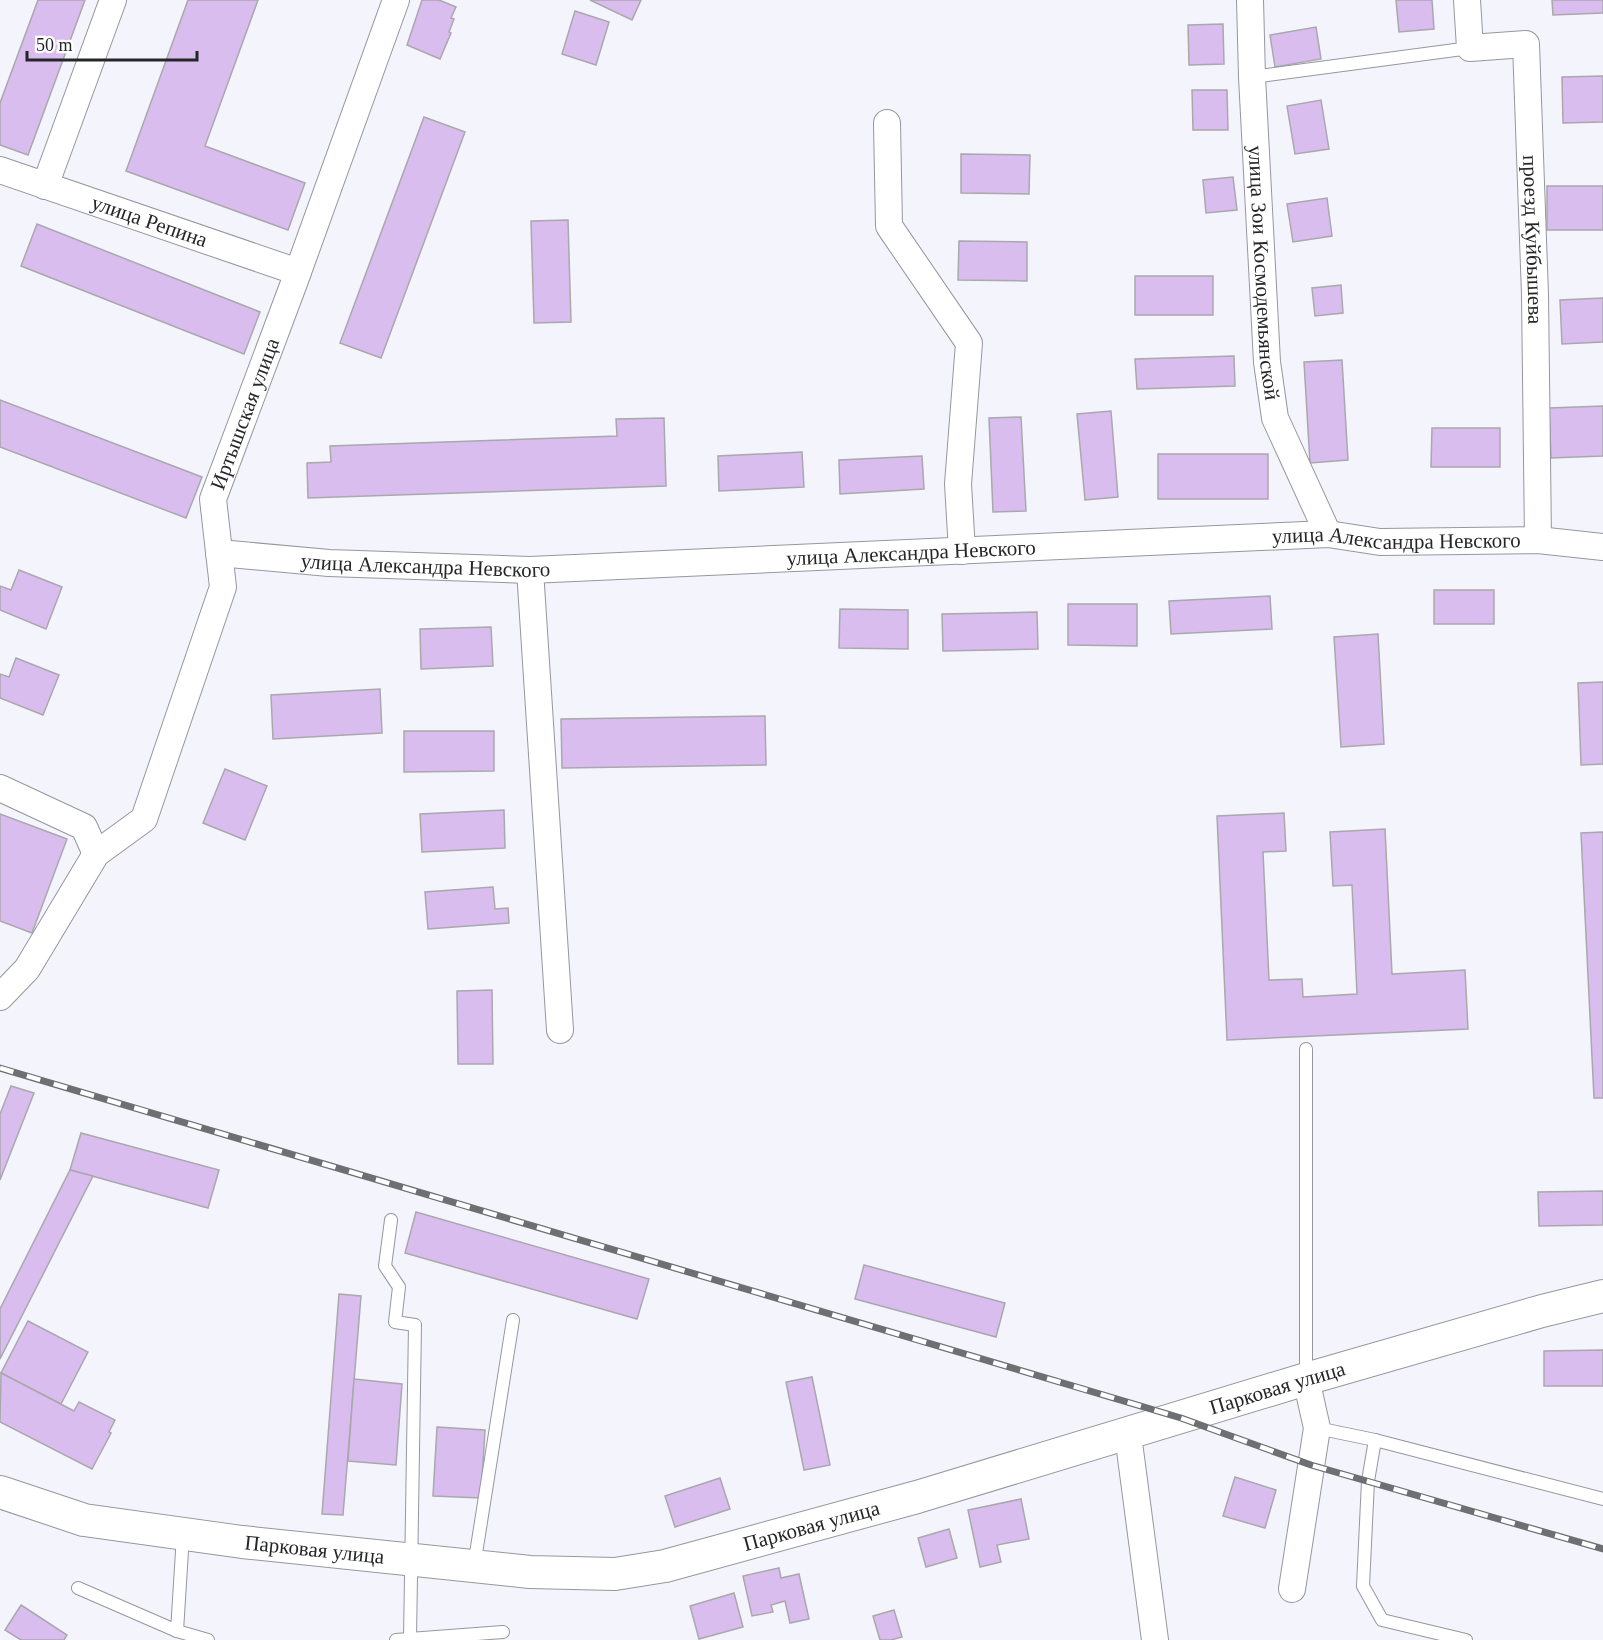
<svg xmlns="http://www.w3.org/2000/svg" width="1603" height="1640" font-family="Georgia,serif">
	<rect width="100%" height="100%" fill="#f4f5fc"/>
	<g fill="#d9bdef" stroke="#aaa7ad" stroke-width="1.5">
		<polygon points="38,0 85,0 28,155 0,145 0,103"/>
		<polygon points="188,0 258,0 205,146 305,183 288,230 126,171"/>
		<polygon points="422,0 439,0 456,7 451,18 454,19 449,32 451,33 440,59 407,45"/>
		<polygon points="590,0 641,0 632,20"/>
		<polygon points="1396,0 1432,0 1434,29 1399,32"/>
		<polygon points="1552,0 1603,0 1603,13 1553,15"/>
		<polygon points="575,11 609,22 596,65 562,54"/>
		<polygon points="1223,24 1224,64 1189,65 1188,25"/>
		<polygon points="1316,27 1321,59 1275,67 1270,35"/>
		<polygon points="1603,76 1603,122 1563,123 1562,77"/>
		<polygon points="1192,90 1227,90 1228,130 1193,130"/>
		<polygon points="1321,100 1329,149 1295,154 1287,106"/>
		<polygon points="424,117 465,132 381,358 340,343"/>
		<polygon points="961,154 1030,155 1029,194 961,193"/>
		<polygon points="1233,177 1237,210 1206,213 1203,180"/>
		<rect x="1547" y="186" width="56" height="44"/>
		<polygon points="1327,198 1332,236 1293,242 1287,204"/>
		<polygon points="568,220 571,322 534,323 531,221"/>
		<polygon points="37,224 260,312 244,354 21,266"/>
		<polygon points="959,241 1027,242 1027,281 958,280"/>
		<rect x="1135" y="276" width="78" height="39"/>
		<polygon points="1341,285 1343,313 1315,316 1312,288"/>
		<polygon points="1603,298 1603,342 1562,344 1560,300"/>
		<polygon points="1234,356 1235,386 1137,389 1135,359"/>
		<polygon points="1342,360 1348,460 1310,463 1304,362"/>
		<polygon points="0,400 202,477 186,518 0,447"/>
		<polygon points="1603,406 1603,456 1551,458 1549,408"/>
		<polygon points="1111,411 1118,497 1085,500 1077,414"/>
		<polygon points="1021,417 1026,511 993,512 989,418"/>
		<polygon points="664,418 666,486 308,498 307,463 331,462 330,446 617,436 616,419"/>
		<polygon points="1432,428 1500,428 1500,467 1431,467"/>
		<polygon points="802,452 804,487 719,491 718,456"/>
		<rect x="1158" y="454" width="110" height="45"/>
		<polygon points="922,456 924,489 840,494 839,460"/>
		<polygon points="19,570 62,587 46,629 0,610 0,586 11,590"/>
		<rect x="1434" y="590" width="60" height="34"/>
		<polygon points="1270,596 1272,629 1171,634 1169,601"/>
		<polygon points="1068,604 1137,604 1137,646 1068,645"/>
		<polygon points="840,609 908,610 908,649 839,648"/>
		<polygon points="1037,612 1038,649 943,651 942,614"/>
		<polygon points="491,627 493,666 421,669 420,629"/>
		<polygon points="1378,634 1384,744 1341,747 1334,637"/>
		<polygon points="16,658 59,675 43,715 0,698 0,674 9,677"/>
		<polygon points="1603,682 1603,764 1581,765 1578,683"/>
		<polygon points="380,689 382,733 273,739 271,695"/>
		<polygon points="765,716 766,765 562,768 561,719"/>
		<polygon points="404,731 494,731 494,771 404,772"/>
		<polygon points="225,769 267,786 245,840 203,823"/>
		<polygon points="504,810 505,848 422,852 420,814"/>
		<polygon points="1284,813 1286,851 1263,852 1269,980 1302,979 1303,997 1357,994 1352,885 1333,886 1330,832 1385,829 1392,974 1465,970 1468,1029 1227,1040 1217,816"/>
		<polygon points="0,814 67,839 32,933 0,921"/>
		<polygon points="1603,832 1603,1098 1594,1098 1581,833"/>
		<polygon points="493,887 495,909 508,908 509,923 428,929 425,892"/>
		<polygon points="492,990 493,1064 458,1064 457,991"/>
		<polygon points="11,1086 34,1093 0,1180 0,1114"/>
		<polygon points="81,1133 219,1170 208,1208 70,1170"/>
		<polygon points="70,1170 93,1176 0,1359 0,1309"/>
		<polygon points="1603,1191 1603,1225 1539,1226 1538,1192"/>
		<polygon points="416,1212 649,1279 637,1319 405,1253"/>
		<polygon points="864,1265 1005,1303 996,1337 855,1299"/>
		<polygon points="339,1294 361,1296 343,1515 322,1514"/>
		<polygon points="28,1321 88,1352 61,1404 1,1373"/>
		<polygon points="1603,1350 1603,1386 1544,1386 1544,1351"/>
		<polygon points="1,1373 74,1411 79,1402 115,1420 109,1432 111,1433 92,1469 0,1422"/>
		<polygon points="812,1377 830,1465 804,1470 786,1382"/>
		<polygon points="354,1379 402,1384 396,1465 348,1461"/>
		<polygon points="437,1427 485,1430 481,1498 433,1496"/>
		<polygon points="1235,1477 1276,1490 1265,1528 1223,1516"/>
		<polygon points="720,1478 730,1509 675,1527 665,1496"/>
		<polygon points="1021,1499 1029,1539 997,1545 1001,1562 980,1567 968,1510"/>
		<polygon points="949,1529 957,1558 926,1567 918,1538"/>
		<polygon points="779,1568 781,1578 799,1574 809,1619 790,1623 785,1601 771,1605 773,1612 752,1616 743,1576"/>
		<polygon points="734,1593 743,1627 699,1639 690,1606"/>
		<polygon points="21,1605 67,1635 64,1640 21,1640 5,1630"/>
		<polygon points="894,1610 902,1637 891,1640 880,1640 873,1616"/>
	</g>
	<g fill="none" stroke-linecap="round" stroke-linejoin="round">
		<g stroke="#96979d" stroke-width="14">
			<g id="service">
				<polyline points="1252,77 1470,48"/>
				<polyline points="391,1220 385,1266 399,1287 395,1322 415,1325 410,1639"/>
				<polyline points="1306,1378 1306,1049"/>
				<polyline points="1317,1428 1375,1440 1603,1499"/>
				<polyline points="1375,1440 1368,1481 1363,1586 1382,1620 1466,1640"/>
				<polyline points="474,1566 513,1320"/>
				<polyline points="78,1588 177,1631 208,1640"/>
				<polyline points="177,1631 183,1535"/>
				<polyline points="396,1640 503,1632"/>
			</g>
		</g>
		<g stroke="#96979d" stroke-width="28">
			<g id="minor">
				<path id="s1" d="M1250 0 1252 77 1267 362 1275 418 1328 534"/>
				<path id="s2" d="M1467 0 1470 48 1526 44 1535 295 1538 540"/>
				<polyline points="887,123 889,226 969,343 958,484 962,551"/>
				<path id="s3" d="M0 170 298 272"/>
				<polyline points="45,186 113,0"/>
				<path id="s4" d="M219 553 329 563 530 570 1328 534 1380 542 1538 540 1603 547"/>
				<polyline points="530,570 560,1030"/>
				<polyline points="0,788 84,827 96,854"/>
				<path id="s5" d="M0 997 27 969 96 854 144 819 223 587 213 499 294 283 396 0"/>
				<polyline points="1128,1435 1155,1640"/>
				<polyline points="1292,1589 1317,1428 1306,1379"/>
			</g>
		</g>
		<g stroke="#96979d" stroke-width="34">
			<g id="tertiary">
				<path id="s6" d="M0 1492 84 1520 242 1542 530 1572 615 1574 665 1566 917 1497 1306 1379 1542 1311 1603 1296"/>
			</g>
		</g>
		<use href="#service" stroke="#fff" stroke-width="12"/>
		<use href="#minor" stroke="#fff" stroke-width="26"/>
		<use href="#tertiary" stroke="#fff" stroke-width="32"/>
		<g stroke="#6e6f73" stroke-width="7">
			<polyline id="rail" points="0,1068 1181,1418 1311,1465 1603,1549"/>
		</g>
		<use href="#rail" stroke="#fff" stroke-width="4.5" stroke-dasharray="14" stroke-linecap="butt"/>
	</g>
	<g text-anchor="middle" stroke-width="5" stroke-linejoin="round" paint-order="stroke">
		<g font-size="21" fill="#252628" stroke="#fff">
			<text dy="7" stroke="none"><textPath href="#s3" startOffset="158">улица Репина</textPath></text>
			<text dy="7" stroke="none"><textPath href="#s2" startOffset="300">проезд Куйбышева</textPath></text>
			<text dy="7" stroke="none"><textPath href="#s1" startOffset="273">улица Зои Космодемьянской</textPath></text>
			<text dy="7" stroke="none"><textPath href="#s5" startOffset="657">Иртышская улица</textPath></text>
			<text dy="7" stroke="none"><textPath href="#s4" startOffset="1179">улица Александра Невского</textPath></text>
			<text dy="7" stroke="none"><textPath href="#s4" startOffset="693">улица Александра Невского</textPath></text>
			<text dy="7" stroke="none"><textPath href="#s4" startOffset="207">улица Александра Невского</textPath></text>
			<text dy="7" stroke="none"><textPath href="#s6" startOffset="1311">Парковая улица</textPath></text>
			<text dy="7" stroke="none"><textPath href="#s6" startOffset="825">Парковая улица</textPath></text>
			<text dy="7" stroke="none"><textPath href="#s6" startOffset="321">Парковая улица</textPath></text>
		</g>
	</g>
	<path d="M27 51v9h170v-9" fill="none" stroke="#252628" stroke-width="3"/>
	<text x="36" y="51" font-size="18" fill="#252628" stroke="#ffffff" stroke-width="4.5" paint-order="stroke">50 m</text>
</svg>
